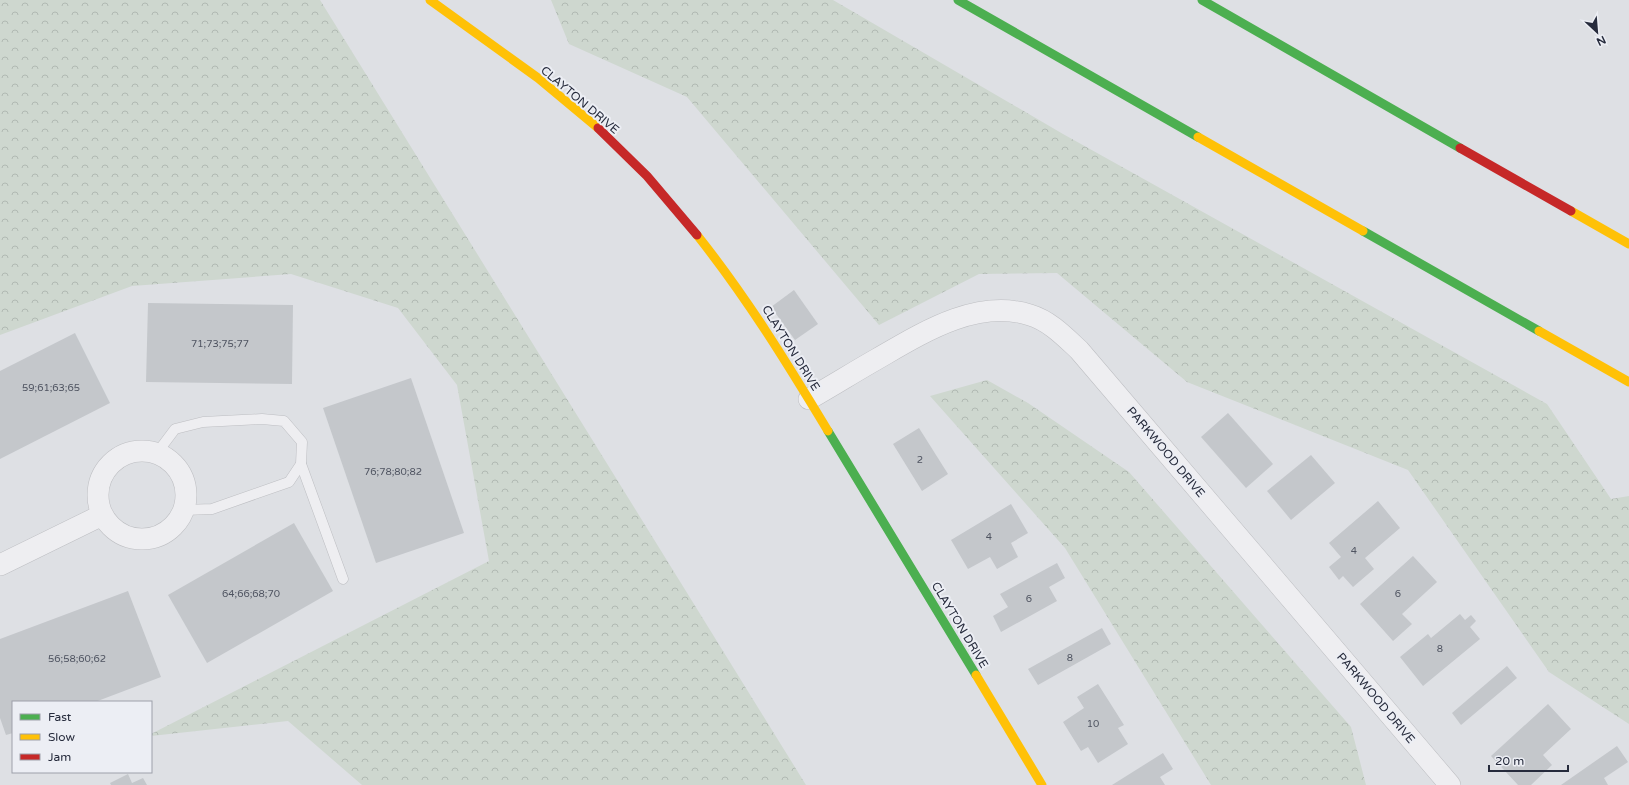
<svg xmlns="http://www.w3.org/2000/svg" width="1629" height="785" font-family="'Varela Round',sans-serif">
	<defs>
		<pattern id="forest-crowns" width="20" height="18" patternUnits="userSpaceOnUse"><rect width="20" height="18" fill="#ced7cf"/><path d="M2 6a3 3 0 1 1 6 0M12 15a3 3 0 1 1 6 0" fill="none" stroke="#b1b9b3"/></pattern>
	</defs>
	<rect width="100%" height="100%" fill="#dee0e4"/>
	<g fill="url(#forest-crowns)">
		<polygon points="0,0 320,0 806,785 362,785 288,721 151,736 151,734 489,561 457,385 398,308 291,274 132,286 0,335"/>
		<polygon points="551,0 833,0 1063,134 1547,404 1611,499 1629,496 1629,724 1549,672 1408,470 1187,382 1057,273 979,274 879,325 687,97 569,44"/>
		<polygon points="987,380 1028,403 1129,472 1351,727 1366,785 1211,785 1065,548 930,396"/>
	</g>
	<g fill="#c4c7cb">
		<polygon points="794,290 818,324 795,340 771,307"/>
		<polygon points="148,303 293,305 292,384 146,382"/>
		<polygon points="75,333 110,403 0,459 0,371"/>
		<polygon points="411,378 464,533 376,563 323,408"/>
		<polygon points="1228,413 1273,464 1246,488 1201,437"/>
		<polygon points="919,428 948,474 922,491 893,444"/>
		<polygon points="1311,455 1335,483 1291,520 1267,491"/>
		<polygon points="1378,501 1400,528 1365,558 1374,569 1353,587 1343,576 1339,580 1329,567 1341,557 1329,543"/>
		<polygon points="1011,504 1028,533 1011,543 1018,557 997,569 990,557 968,569 951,540"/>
		<polygon points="294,523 333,591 207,663 168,595"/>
		<polygon points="1413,556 1437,582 1402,614 1412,624 1393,641 1360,604"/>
		<polygon points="1057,563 1065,578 1049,587 1057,601 1001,632 993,616 1008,607 1000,594"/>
		<polygon points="128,591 161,677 95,702 13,702 13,733 6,735 0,718 0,639"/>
		<polygon points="1460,614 1465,620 1471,615 1476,621 1470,627 1480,639 1423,686 1400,657 1428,634 1431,638"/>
		<polygon points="1102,628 1111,644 1038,685 1028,669"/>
		<polygon points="1507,666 1517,678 1461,725 1452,713"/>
		<polygon points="1098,684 1124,725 1118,728 1128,744 1098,763 1088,747 1081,751 1063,722 1084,708 1077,697"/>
		<polygon points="1548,704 1571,729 1543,755 1552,765 1531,785 1518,785 1491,756"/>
		<polygon points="1617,746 1628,762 1604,778 1608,785 1561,785"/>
		<polygon points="1163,753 1173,769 1160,777 1165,785 1112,785"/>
		<polygon points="128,774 132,783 143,778 147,785 111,785 110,783"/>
	</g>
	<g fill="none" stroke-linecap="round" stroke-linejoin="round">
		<g stroke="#bdbec2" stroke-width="11">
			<g id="lane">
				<polyline points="157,453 175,429 203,422 262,419 284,421 302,442 301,464 289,482 212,509 184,510"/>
				<polyline points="301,464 343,579"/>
			</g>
		</g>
		<g stroke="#bdbec2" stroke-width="22">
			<g id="street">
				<path d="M809 399C832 386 854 372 877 359 922 333 977 298 1030 315 1050 321 1065 337 1079 350L1450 785"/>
				<circle cx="142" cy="495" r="44"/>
				<polyline points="0,565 102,515"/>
			</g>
		</g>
		<use href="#lane" stroke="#eeeef1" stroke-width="10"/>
		<use href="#street" stroke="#eeeef1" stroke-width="21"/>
		<g stroke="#4caf50" stroke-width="9">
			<polyline points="958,0 1198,137"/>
			<polyline points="1202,0 1460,148"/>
			<polyline points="1363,231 1539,331"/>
			<polyline points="828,431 976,675"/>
		</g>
		<g stroke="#ffc107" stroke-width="9">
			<polyline points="430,0 538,78 598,128"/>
			<polyline points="1198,137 1363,231"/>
			<polyline points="1571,211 1629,244"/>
			<path d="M697 235C747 298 787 363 828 431"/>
			<polyline points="1539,331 1629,382"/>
			<polyline points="976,675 1042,785"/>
		</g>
		<g stroke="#c62828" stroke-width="9">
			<polyline points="598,128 647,176 697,235"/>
			<polyline points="1460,148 1571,211"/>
		</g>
	</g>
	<g text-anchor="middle" stroke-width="4" stroke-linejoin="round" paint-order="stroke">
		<g font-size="10" fill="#4f5461">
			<text x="220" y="347">71;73;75;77</text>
			<text x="51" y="391">59;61;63;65</text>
			<text x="920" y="463">2</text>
			<text x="393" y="475">76;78;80;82</text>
			<text x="989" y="540">4</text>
			<text x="1354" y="554">4</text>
			<text x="251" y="597">64;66;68;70</text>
			<text x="1398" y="597">6</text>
			<text x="1029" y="602">6</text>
			<text x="1440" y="652">8</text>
			<text x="1070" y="661">8</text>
			<text x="77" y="662">56;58;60;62</text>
			<text x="1093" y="727">10</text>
		</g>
		<g font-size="12" fill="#262b3c" stroke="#eceef4">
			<text transform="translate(580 100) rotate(40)" y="4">CLAYTON DRIVE</text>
			<text transform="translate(791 348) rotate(58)" y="4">CLAYTON DRIVE</text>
			<text transform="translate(1166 452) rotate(50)" y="4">PARKWOOD DRIVE</text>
			<text transform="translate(960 625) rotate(59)" y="4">CLAYTON DRIVE</text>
			<text transform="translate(1376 698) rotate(50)" y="4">PARKWOOD DRIVE</text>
		</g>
	</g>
	<rect x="12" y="701" width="140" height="72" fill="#eceef4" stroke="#9da0aa"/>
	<rect x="20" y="714" width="20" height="6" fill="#4caf50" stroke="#9da0aa"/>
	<text x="48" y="721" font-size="12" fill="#262b3c">Fast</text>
	<rect x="20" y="734" width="20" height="6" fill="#ffc107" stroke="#9da0aa"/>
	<text x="48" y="741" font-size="12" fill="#262b3c">Slow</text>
	<rect x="20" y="754" width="20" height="6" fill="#c62828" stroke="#9da0aa"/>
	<text x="48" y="761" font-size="12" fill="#262b3c">Jam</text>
	<g transform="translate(1597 32) rotate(154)" stroke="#eceef4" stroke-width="3" paint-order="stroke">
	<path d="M0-3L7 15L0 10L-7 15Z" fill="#262b3c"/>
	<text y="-6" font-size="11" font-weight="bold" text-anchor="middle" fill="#262b3c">N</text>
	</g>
	<path d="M1489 765v6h79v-6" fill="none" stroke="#262b3c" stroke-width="2"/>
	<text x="1495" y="765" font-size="12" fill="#262b3c" stroke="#eceef4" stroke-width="3" paint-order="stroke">20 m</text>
</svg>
